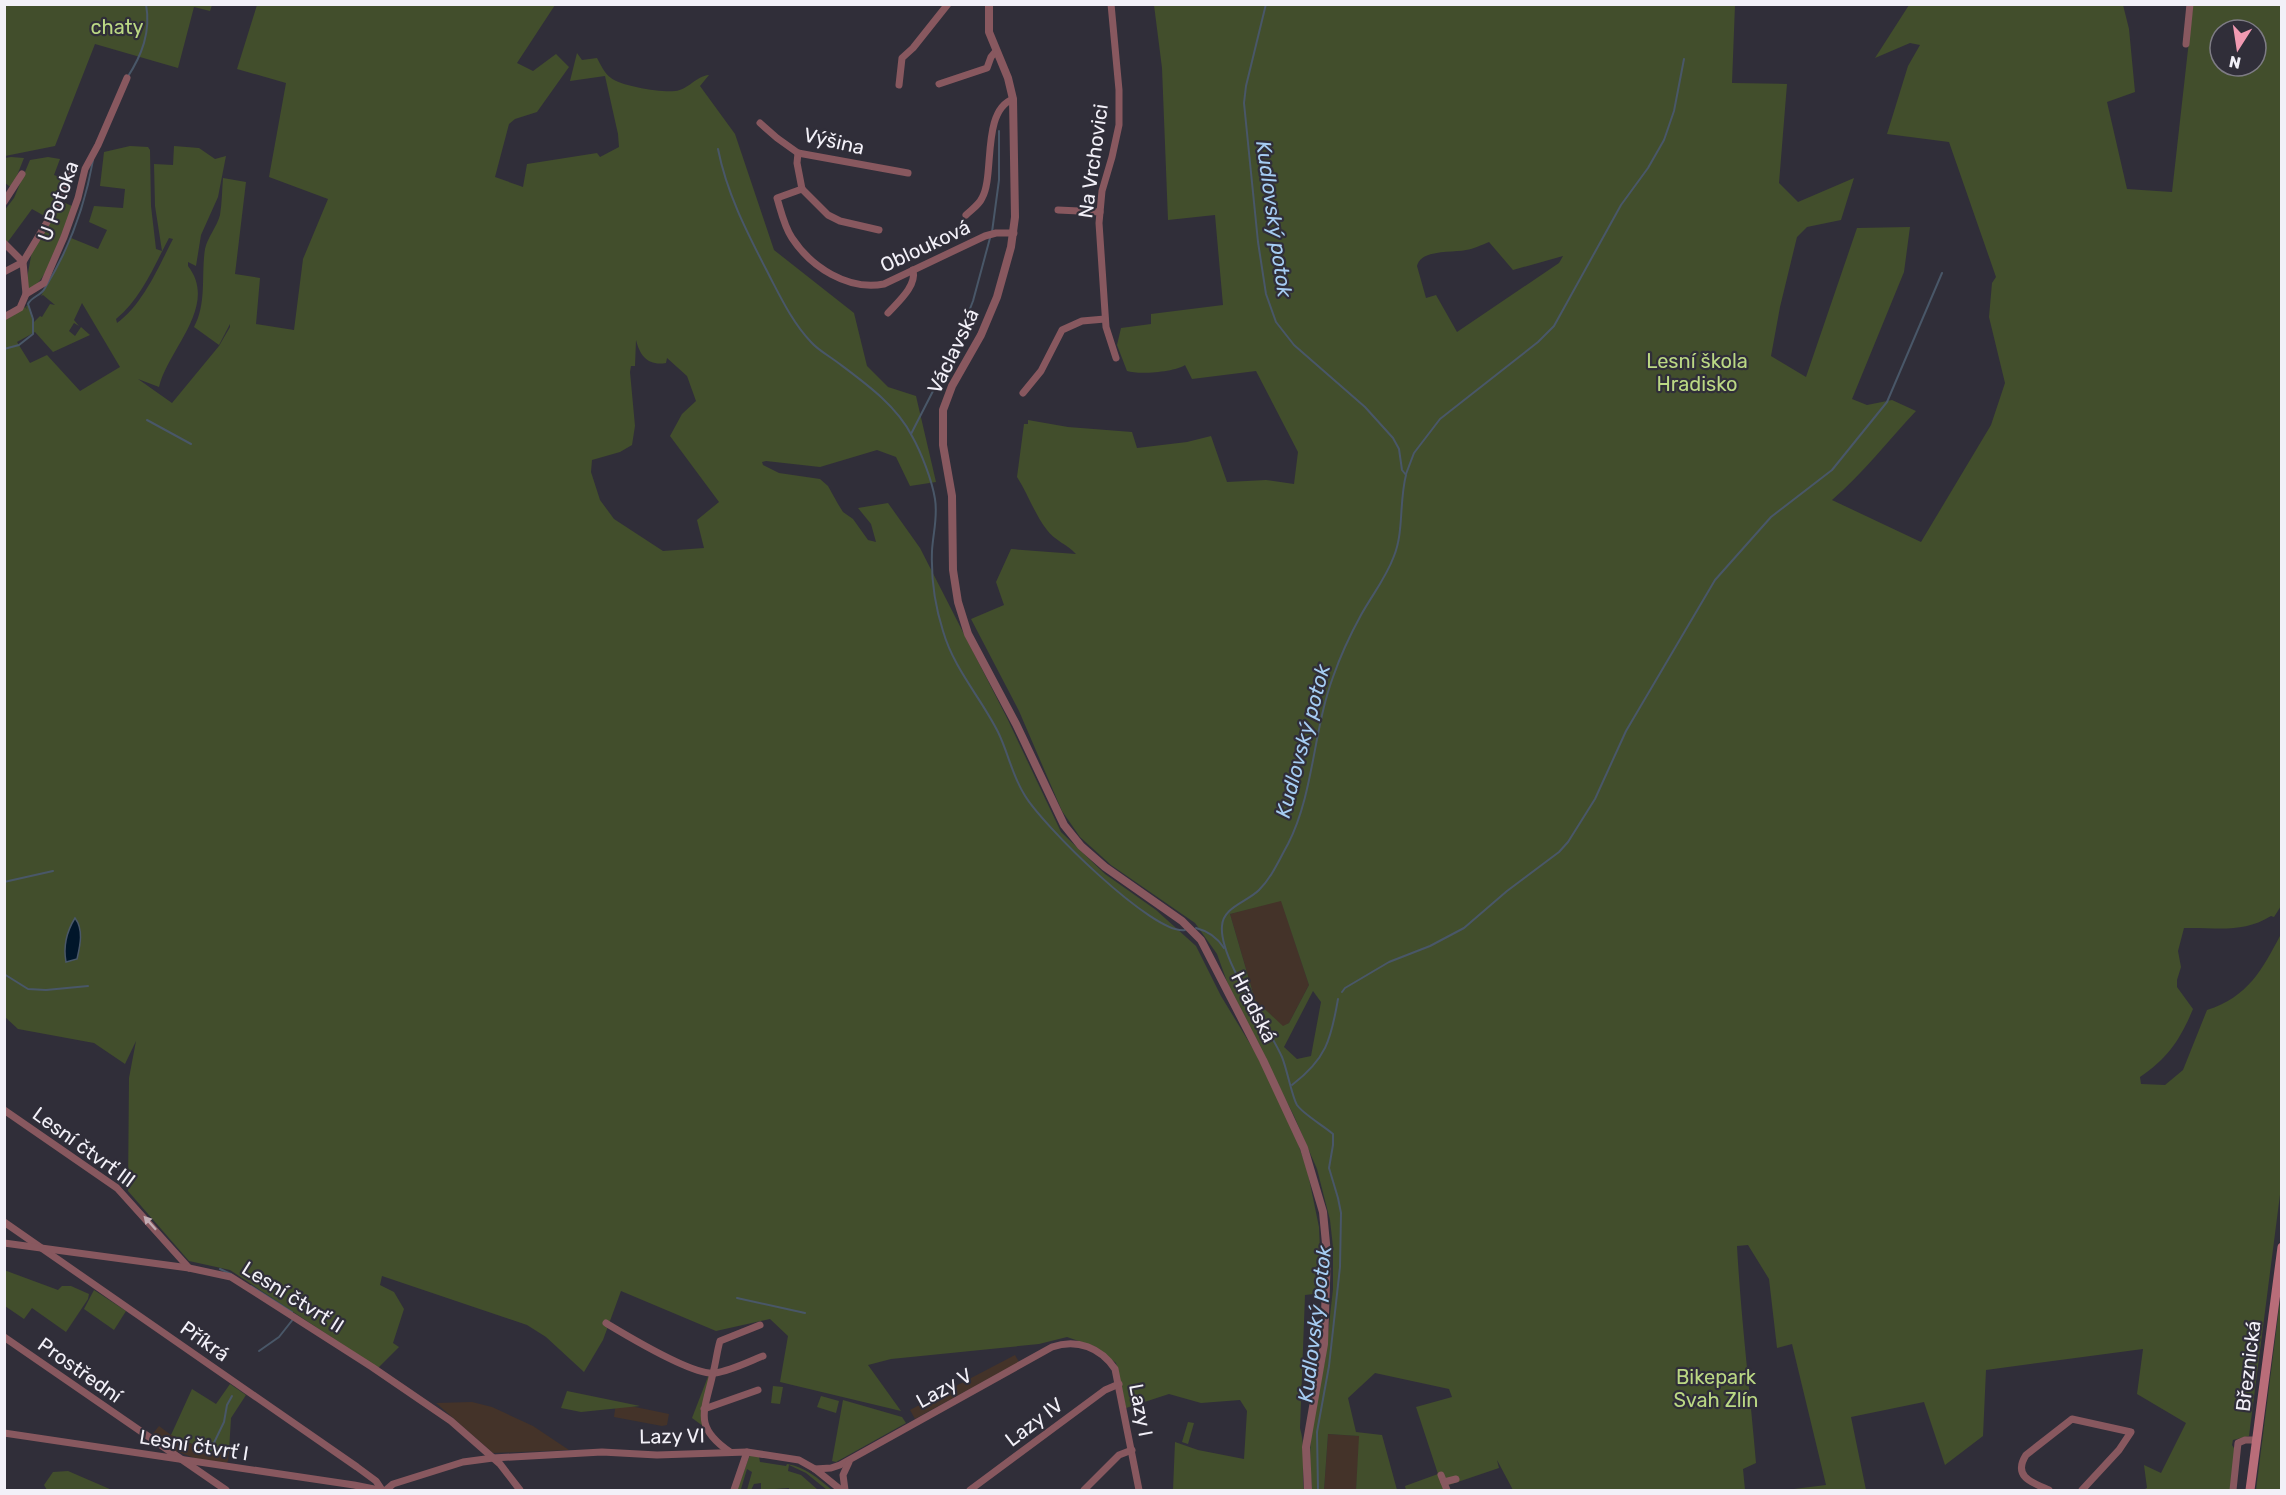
<svg xmlns="http://www.w3.org/2000/svg" width="2286" height="1495" font-family="Rubik,sans-serif">
	<rect width="100%" height="100%" fill="#302e39"/>
	<g fill="#443329">
		<polygon points="1281,900 1309,985 1289,1023 1283,1027 1255,1000 1230,914"/>
		<polygon points="1015,1355 1019,1362 915,1419 910,1410"/>
		<polygon points="472,1402 492,1407 533,1426 569,1450 493,1453 436,1403"/>
		<polygon points="616,1403 669,1414 667,1425 662,1426 614,1417"/>
		<polygon points="159,1426 171,1435 196,1446 209,1451 229,1451 228,1461 226,1463 197,1459 176,1451 151,1436"/>
		<polygon points="1328,1434 1360,1436 1356,1490 1324,1490"/>
	</g>
	<g fill="#424e2c" fill-rule="evenodd">
		<polygon points="5,4 212,4 212,5 210,11 194,7 178,68 95,44 55,146 5,156"/>
		<path d="M257 5H555L517 63 533 71 556 54 569 67 537 112 515 119 509 124 495 177 523 187 527 164 597 153 600 157 619 147 618 134 605 76 570 81 577 53 582 60 597 58C601 65 604 73 611 78 620 86 663 93 675 91 688 90 696 76 709 75L700 86 735 134 774 250 854 313 867 366 888 387 916 396 936 482 910 486 896 457 877 450 820 467 766 461 762 462 763 465 779 473 820 479 828 486 838 504 843 512 853 519 868 540 876 542 871 524 858 508 888 503 920 548 1008 720 1061 832 1105 874 1156 910 1196 946 1221 996 1255 1052 1288 1116 1307 1169 1319 1227 1322 1293 1305 1295 1300 1428C1306 1448 1301 1470 1304 1490H1173L1175 1442 1198 1450 1244 1459 1247 1411 1240 1400 1201 1403 1169 1394 1126 1408 1116 1363 1096 1347 1067 1337 1039 1344 891 1359 868 1365 901 1411 780 1382 788 1336 770 1319 716 1331 621 1291 603 1340 584 1372 546 1337 527 1325 382 1276 380 1285 394 1292 404 1309 393 1343 399 1347 378 1368 230 1270 189 1261 128 1191 129 1078 136 1041 125 1064 94 1043 18 1029 5 1017 4 319 25 307 27 309 26 306 29 305 33 323 40 316 42 317 50 304 55 305 43 295 41 296 71 238 98 249 107 230 89 222 94 206 123 208 125 189 100 186 104 152 130 146 148 147 150 150 151 206 156 249 162 251 155 206 154 164 173 165 174 146 199 148 215 159 226 156 225 161 218 197 201 235 196 266 188 262V266C219 306 168 349 159 387L138 379 172 403 219 346 230 327V324L219 345 194 327C207 303 201 275 205 249 208 236 217 227 220 215 222 203 222 190 223 178L246 182 235 274 260 278 256 324 294 330 303 259 328 199 269 177 286 83 237 69ZM169 238 173 239C158 268 143 304 117 323L116 319C141 299 154 266 169 238ZM82 303 120 367 80 391 47 355 30 363 17 342 35 332 53 352 90 335 81 327 75 336 69 331 74 323 79 326 74 320ZM636 340C640 356 648 366 666 363L667 358 687 376 696 401 682 414 670 436 719 502 697 520 704 548 663 551 614 519 600 500 591 472 592 460 620 452 632 445 635 426 630 372 631 366H635Z"/>
		<path d="M1154 5H1735L1732 83 1787 84 1779 183 1798 202 1854 178 1841 220 1807 227 1797 237 1780 307 1771 356 1806 377 1857 228 1910 227 1904 272 1852 399 1867 405 1892 400 1916 411C1888 441 1863 473 1832 500L1921 542 1991 425 2005 383 1989 317 1992 283 1996 277 1949 142 1887 134 1908 66 1920 45 1910 43 1875 58 1909 5H2123L2129 29 2135 92 2107 102 2127 189 2172 192 2193 5H2281V906L2274 917 2271 916C2242 934 2216 927 2184 928L2178 951 2181 967 2177 980V987L2193 1009C2180 1040 2168 1058 2140 1077L2141 1084 2165 1085 2183 1070 2207 1010C2248 997 2262 970 2281 934V1187L2249 1436 2233 1440 2232 1445 2235 1450 2231 1490H2143L2147 1488 2144 1465 2161 1473 2186 1423 2137 1394 2143 1349 1986 1370 1983 1436 1945 1465 1924 1402 1851 1417 1866 1490H1794V1489L1826 1485 1792 1344 1777 1348 1769 1279 1748 1245 1737 1246C1741 1319 1750 1391 1756 1463L1743 1469 1745 1490H1513L1497 1460 1499 1468 1443 1487 1444 1490H1406L1405 1486 1438 1474 1416 1407 1452 1397 1449 1389 1375 1373 1348 1398 1356 1432 1382 1435 1397 1490H1356L1359 1436 1328 1434 1324 1490H1312L1310 1461 1311 1425 1325 1361 1333 1289V1247L1330 1220 1317 1169 1294 1116 1230 990 1217 954 1195 923 1111 865 1080 837 1062 811 1019 711 971 619 1004 605 996 582 1011 549 1076 554C1068 545 1054 540 1047 530 1034 513 1028 494 1017 477L1024 424H1028V420L1068 427 1132 432 1137 448 1187 442 1211 436 1227 482 1266 480 1294 484 1298 452 1256 371 1192 379 1185 365C1175 372 1139 375 1127 371L1117 345 1121 328 1151 324V314L1223 305 1215 215 1168 220 1162 68ZM2220 30H2256V66H2220ZM1489 242 1513 270 1563 256 1559 263 1457 332 1436 295 1426 298 1417 266C1421 249 1452 253 1466 250 1474 249 1481 245 1489 242ZM1281 901 1309 985 1289 1023 1283 1026 1255 1000 1230 914ZM1313 991 1321 1002 1311 1056 1297 1059 1284 1047Z"/>
		<polygon points="11,157 24,158 12,188 5,183 5,158"/>
		<polygon points="48,157 60,159 54,175 67,180 48,218 32,209 7,243 5,240 4,211 14,198 30,160"/>
		<path d="M63 202 72 206C64 232 52 272 31 290L25 289 32 251Z"/>
		<polygon points="4,1270 58,1290 62,1286 71,1286 89,1294 88,1299 66,1332 32,1308 24,1319 5,1306"/>
		<polygon points="94,1290 126,1311 114,1330 84,1309"/>
		<polygon points="2281,1293 2281,1490 2256,1490"/>
		<polygon points="709,1374 710,1377 703,1426 692,1418"/>
		<polygon points="230,1384 246,1395 231,1418 229,1451 209,1451 171,1435 192,1389 216,1404"/>
		<polygon points="773,1386 783,1387 780,1404 771,1403"/>
		<polygon points="567,1391 640,1406 581,1412 561,1408"/>
		<polygon points="821,1396 839,1401 836,1413 817,1407"/>
		<polygon points="843,1400 902,1417 906,1423 836,1462 832,1461"/>
		<polygon points="1188,1422 1194,1423 1188,1444 1182,1442"/>
		<path d="M751 1455 759 1457 760 1462 786 1466 787 1464C806 1467 817 1478 832 1490H827L806 1473 789 1465 788 1471 801 1475 818 1490H789V1488L761 1490V1483L754 1484 751 1490H747L752 1472 747 1469 741 1489 743 1490H737L749 1457Z"/>
		<polygon points="68,1471 112,1490 47,1490 44,1485 53,1472"/>
	</g>
	<path fill="#01162a" stroke="#495768" stroke-width="1.5" d="M75 918C84 930 80 946 77 959L66 962C63 946 67 931 75 918Z"/>
	<g fill="none" stroke-linecap="round" stroke-linejoin="round">
		<g stroke="#495768" stroke-width="2">
			<path d="M1266 4 1246 86 1244 103 1258 242 1266 294 1276 322 1294 345 1365 407 1393 438 1399 449 1402 470 1406 475C1399 502 1404 531 1394 556 1386 578 1372 595 1361 615 1350 635 1340 657 1333 677 1313 731 1314 793 1288 844 1279 860 1272 877 1259 890 1247 902 1223 907 1222 926 1219 959 1268 1025 1282 1057 1287 1069 1292 1097 1297 1105 1303 1114 1324 1126 1333 1134V1145L1329 1168 1338 1198 1341 1213 1340 1267 1329 1366 1317 1432 1318 1490"/>
			<path d="M127 78C142 55 151 32 146 4"/>
			<path d="M718 149C727 195 749 236 770 277 782 300 793 323 811 342 818 350 829 356 837 362 865 383 896 405 912 436 921 452 932 480 935 499 938 517 933 533 932 551 931 578 935 606 943 631 954 669 981 698 998 732 1008 752 1012 775 1024 794 1040 823 1154 936 1185 930"/>
			<polyline points="992,232 999,180 999,131"/>
			<path d="M4 349 19 345 33 334V319L28 304C32 296 41 296 45 288 69 249 85 206 93 160"/>
			<polyline points="147,420 191,444"/>
			<polyline points="911,434 954,350 973,301 990,238"/>
			<polyline points="1406,474 1414,453 1440,419 1538,342 1554,326 1621,205 1648,168 1664,140 1674,111 1684,59"/>
			<polyline points="4,882 53,871"/>
			<path d="M1196 928C1208 931 1217 937 1224 948"/>
			<polyline points="4,974 28,989 46,990 88,986"/>
			<polyline points="1342,992 1345,988 1389,962 1430,946 1464,928 1507,891 1559,852 1568,842 1595,799 1626,731 1715,580 1771,517 1832,470 1887,402 1942,273"/>
			<path d="M1292 1085C1326 1059 1331 1040 1338 999"/>
			<polyline points="220,1269 231,1274"/>
			<polyline points="251,1286 292,1312"/>
			<polyline points="737,1298 805,1313"/>
			<polyline points="259,1351 279,1337 294,1318"/>
			<polyline points="211,1449 224,1422 227,1405 232,1396"/>
		</g>
		<g stroke="#88585f" stroke-width="7">
			<polyline points="1111,4 1119,90 1119,125 1112,157 1102,191 1099,223 1106,327 1116,358"/>
			<polyline points="2186,44 2190,4"/>
			<polyline points="939,84 987,68 991,57 996,51"/>
			<polyline points="899,85 902,58 913,48 948,4"/>
			<polyline points="760,123 777,138 798,153 908,173"/>
			<polyline points="798,153 797,163 802,189"/>
			<path d="M802 189 777 198C781 211 784 226 792 238 811 267 848 291 884 284L985 236 996 233H1014"/>
			<polyline points="802,189 828,215 840,221 879,230"/>
			<polyline points="4,202 22,174"/>
			<polyline points="1058,210 1100,212"/>
			<path d="M966 215C971 210 979 205 982 198 995 176 981 111 1013 99"/>
			<polyline points="4,243 23,262 26,294 20,308 4,317"/>
			<polyline points="4,272 23,262 58,204 75,167"/>
			<polyline points="26,294 44,283 64,237 78,198 85,169 98,145 127,78"/>
			<path d="M888 313C898 302 917 286 913 270"/>
			<polyline points="1023,393 1041,371 1062,330 1082,321 1105,319"/>
			<polyline points="4,1110 117,1188 189,1268"/>
			<polyline points="4,1222 357,1467 376,1481 382,1490"/>
			<polyline points="4,1243 189,1268 231,1277 372,1367 451,1421 500,1464 520,1490"/>
			<path d="M606 1323C626 1335 693 1376 715 1373 730 1371 748 1362 763 1356"/>
			<polyline points="4,1337 226,1490"/>
			<polyline points="704,1409 758,1390"/>
			<polyline points="4,1433 354,1485 379,1490"/>
			<path d="M730 1452C692 1426 705 1411 713 1373 716 1362 717 1351 720 1341L760 1325"/>
			<path d="M815 1469 831 1468 840 1465 1052 1347C1077 1338 1101 1348 1115 1369L1139 1490"/>
			<polyline points="1441,1475 1447,1490"/>
			<polyline points="1444,1482 1456,1479"/>
			<polyline points="386,1490 393,1484 463,1462 493,1458 602,1452 657,1455 747,1452 799,1460 815,1469 841,1490"/>
			<polyline points="734,1490 747,1452"/>
			<polyline points="845,1490 843,1475 849,1462"/>
			<polyline points="970,1490 1105,1390 1119,1384"/>
			<polyline points="1084,1490 1119,1455 1132,1450"/>
			<path d="M2049 1490C2033 1483 2012 1477 2026 1455L2072 1419 2131 1432 2119 1450 2082 1490"/>
			<polyline points="2233,1490 2238,1443 2245,1440 2256,1440"/>
		</g>
		<polyline stroke="#88585f" stroke-width="8" points="989,4 989,32 1008,78 1013,99 1015,217 1011,247 997,297 981,335 952,386 943,410 943,445 952,496 953,570 958,602 968,634 1016,724 1064,825 1081,846 1105,867 1182,921 1201,940 1263,1060 1304,1148 1323,1212 1327,1254 1324,1344 1306,1447 1308,1490"/>
		<polyline stroke="#b96d79" stroke-width="9" points="2250,1490 2282,1247"/>
	</g>
	<defs><path id="oneway-solid" d="M-6-.8H1V-3.2L6.5 0L1 3.2V.8H-6Z" transform="scale(1.5)"/></defs>
	<use fill="#c2acb3" href="#oneway-solid" transform="translate(150 1223) rotate(-132)"/>
	<g text-anchor="middle" stroke-width="4.5" stroke-linejoin="round" paint-order="stroke">
		<g font-size="20" fill="#bbd884" stroke="#302e39">
			<text x="117" y="34">chaty</text>
			<text x="1697" y="368">Lesní škola<tspan x="1697" dy="23">Hradisko</tspan></text>
			<text x="1716" y="1384">Bikepark<tspan x="1716" dy="23">Svah Zlín</tspan></text>
		</g>
		<g font-size="20" fill="#f2f0f8" stroke="#302e39">
			<text transform="translate(834 141) rotate(13)" y="7">Výšina</text>
			<text transform="translate(1093 161) rotate(-82)" y="7">Na Vrchovici</text>
			<text transform="translate(58 201) rotate(-70)" y="7">U Potoka</text>
			<text transform="translate(925 246) rotate(-25)" y="7">Oblouková</text>
			<text transform="translate(953 351) rotate(-64)" y="7">Václavská</text>
			<text transform="translate(1254 1007) rotate(63)" y="7">Hradská</text>
			<text transform="translate(84 1147) rotate(36)" y="7">Lesní čtvrť III</text>
			<text transform="translate(293 1297) rotate(32)" y="7">Lesní čtvrť II</text>
			<text transform="translate(205 1341) rotate(35)" y="7">Příkrá</text>
			<text transform="translate(2248 1366) rotate(-83)" y="7">Březnická</text>
			<text transform="translate(80 1370) rotate(35)" y="7">Prostřední</text>
			<text transform="translate(944 1388) rotate(-29)" y="7">Lazy V</text>
			<text transform="translate(1141 1410) rotate(79)" y="7">Lazy I</text>
			<text transform="translate(1034 1422) rotate(-37)" y="7">Lazy IV</text>
			<text transform="translate(672 1436) rotate(-1)" y="7">Lazy VI</text>
			<text transform="translate(194 1445) rotate(9)" y="7">Lesní čtvrť I</text>
		</g>
		<g font-size="21" font-style="italic" fill="#a5ccf2" stroke="#302e39">
			<text transform="translate(1274 219) rotate(82)" y="7">Kudlovský potok</text>
			<text transform="translate(1303 741) rotate(-75)" y="7">Kudlovský potok</text>
			<text transform="translate(1315 1324) rotate(-83)" y="7">Kudlovský potok</text>
		</g>
	</g>
	<rect width="2286" height="1495" fill="none" stroke="#f2f0f8" stroke-width="12"/>
	<g transform="translate(2238 48) rotate(192)"><circle r="28" fill="#302e39" stroke="#7e7c85" stroke-width="1.5"/>
	<path d="M0-4.5L10 22L0 15L-10 22Z" fill="#f19ab2"/>
	<text y="-9" font-size="16" font-weight="bold" text-anchor="middle" fill="#f2f0f8">N</text>
	</g>
</svg>
